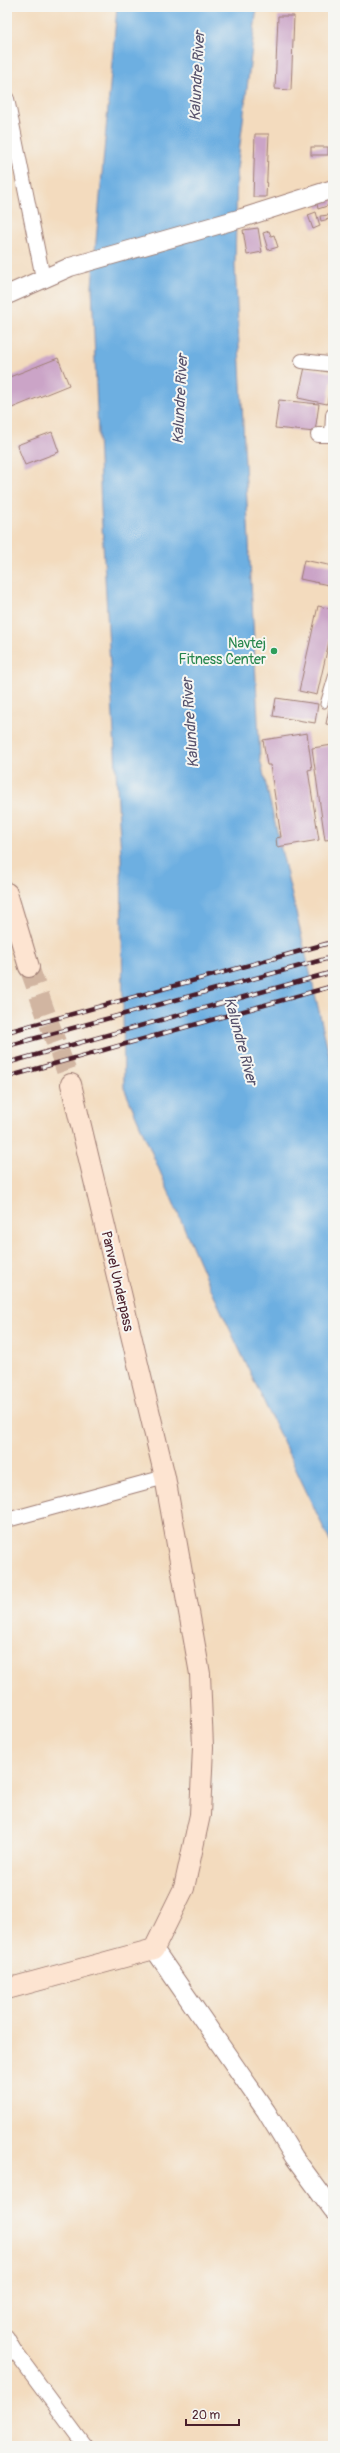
<svg xmlns="http://www.w3.org/2000/svg" width="340" height="2453" font-family="Pangolin,sans-serif">
	<rect width="100%" height="100%" fill="#f6f6f2"/>
	<filter id="ink" filterUnits="userSpaceOnUse"><feTurbulence type="fractalNoise" baseFrequency=".025" numOctaves="2"/><feDisplacementMap in="SourceGraphic" scale="8" xChannelSelector="R" yChannelSelector="G"/><feConvolveMatrix kernelMatrix="1 2 1 2 8 2 1 2 1" color-interpolation-filters="sRGB"/></filter>
	<filter id="wash" filterUnits="userSpaceOnUse"><feTurbulence type="fractalNoise" baseFrequency=".012" numOctaves="4" result="noise"/><feDisplacementMap in="SourceGraphic" scale="16" xChannelSelector="R" yChannelSelector="G"/><feGaussianBlur stdDeviation="0.9" result="paint"/><feColorMatrix in="noise" values="0 0 0 0 0 0 0 0 0 0 0 0 0 0 0 0 0 1.4 0 .05"/><feComposite in="paint" operator="in"/></filter>
	<g filter="url(#wash)">
		<rect width="100%" height="100%" fill="#f3dbbe"/>
		<polygon fill="#6dafe1" stroke="#5c6786" points="117,7 257,7 237,169 235,266 260,759 333,1071 333,1548 208,1283 124,1088 121,856 101,508 92,286"/>
		<g id="blocks">
			<g fill="#cba4c7">
				<polygon points="278,16 294,16 291,90 275,89"/>
				<polygon points="255,134 269,134 266,197 253,197"/>
				<rect x="311" y="147" width="17" height="8"/>
				<polygon points="333,198 333,204 318,209 317,204"/>
				<polygon points="316,212 320,226 313,229 308,215"/>
				<polygon points="329,215 329,219 321,221 320,216"/>
				<polygon points="258,228 262,252 247,255 243,230"/>
				<polygon points="269,231 271,236 274,235 278,247 268,250 263,233"/>
				<polygon points="58,358 69,385 7,410 7,378"/>
				<polygon points="305,367 333,373 327,404 298,398"/>
				<polygon points="279,400 319,404 315,432 275,428"/>
				<polygon points="52,432 59,452 25,465 17,445"/>
				<polygon points="304,560 333,566 333,586 300,579"/>
				<polygon points="318,606 333,609 333,624 317,695 299,691"/>
				<polygon points="276,698 318,704 315,723 273,716"/>
				<polygon points="329,709 333,709 333,725 326,724"/>
				<polygon points="307,733 312,769 308,770 319,840 277,847 276,838 281,837 270,765 267,765 263,740"/>
				<polygon points="333,745 333,839 325,840 312,748"/>
			</g>
		</g>
	</g>
	<g filter="url(#ink)">
		<use href="#blocks" fill-opacity="0" stroke="#9e7d74" stroke-width="1"/>
		<g fill="none" stroke-linecap="round" stroke-linejoin="round">
			<polyline stroke="#d1b5a1" stroke-width="20" stroke-dasharray="20 10" stroke-linecap="butt" points="29,967 71,1084"/>
			<g stroke="#9e7d74" stroke-width="9">
				<polyline id="service" points="324,704 333,674"/>
			</g>
			<g stroke="#9e7d74" stroke-width="16">
				<g id="minor">
					<polyline points="7,99 43,278"/>
					<polyline points="302,361 328,364 333,366"/>
					<polyline points="318,435 333,435"/>
					<polyline points="332,435 333,415"/>
					<polyline points="7,1520 165,1477"/>
					<polyline points="7,2337 14,2350 7,2354"/>
					<polyline points="14,2350 85,2446"/>
				</g>
			</g>
			<g stroke="#9e7d74" stroke-width="20">
				<g id="tertiary">
					<polyline points="7,295 70,267 242,218 333,189"/>
					<polyline points="154,1949 266,2111 294,2157 333,2210"/>
				</g>
			</g>
			<g stroke="#9e7d74" stroke-width="22">
				<g id="secondary">
					<polyline points="7,893 29,967"/>
					<polyline points="7,1989 154,1949 184,1888 200,1815 203,1747 200,1674 165,1477 71,1084"/>
				</g>
			</g>
			<use href="#service" stroke="#fff" stroke-width="7"/>
			<use href="#minor" stroke="#fff" stroke-width="14"/>
			<use href="#tertiary" stroke="#fff" stroke-width="18"/>
			<use href="#secondary" stroke="#fde4d1" stroke-width="20"/>
			<g stroke="#4a1f2b" stroke-width="4.5">
				<g id="rail">
					<polyline points="7,1032 333,942"/>
					<polyline points="7,1046 333,957"/>
					<polyline points="7,1063 333,972"/>
					<polyline points="7,1077 333,986"/>
				</g>
			</g>
			<use href="#rail" stroke="#f6f6f2" stroke-width="3" stroke-dasharray="9" stroke-linecap="butt"/>
		</g>
	</g>
	<circle fill="#2e9e5b" stroke="#f6f6f2" stroke-width="1.5" cx="274" cy="651" r="4"/>
	<g text-anchor="middle" stroke-width="4" stroke-linejoin="round" paint-order="stroke">
		<g font-size="14" fill="#27864d" stroke="#f6f6f2" text-anchor="end">
			<text x="266" y="648">Navtej<tspan x="266" dy="16">Fitness Center</tspan></text>
		</g>
		<g font-size="14" fill="#4a1f2b" stroke="#f6f6f2">
			<text transform="translate(118 1281) rotate(77)" y="5">Panvel Underpass</text>
		</g>
		<g font-size="15" font-style="italic" fill="#56516b" stroke="#f6f6f2">
			<text transform="translate(197 76) rotate(-87)" y="5">Kalundre River</text>
			<text transform="translate(180 399) rotate(-87)" y="5">Kalundre River</text>
			<text transform="translate(190 723) rotate(-94)" y="5">Kalundre River</text>
			<text transform="translate(241 1041) rotate(75)" y="5">Kalundre River</text>
		</g>
	</g>
	<rect width="340" height="2453" fill="none" stroke="#f6f6f2" stroke-width="24"/>
	<path d="M186 2419v6h53v-6" fill="none" stroke="#4a1f2b" stroke-width="2"/>
	<text x="192" y="2419" font-size="12" fill="#4a1f2b" stroke="#f6f6f2" stroke-width="3" paint-order="stroke">20 m</text>
</svg>
